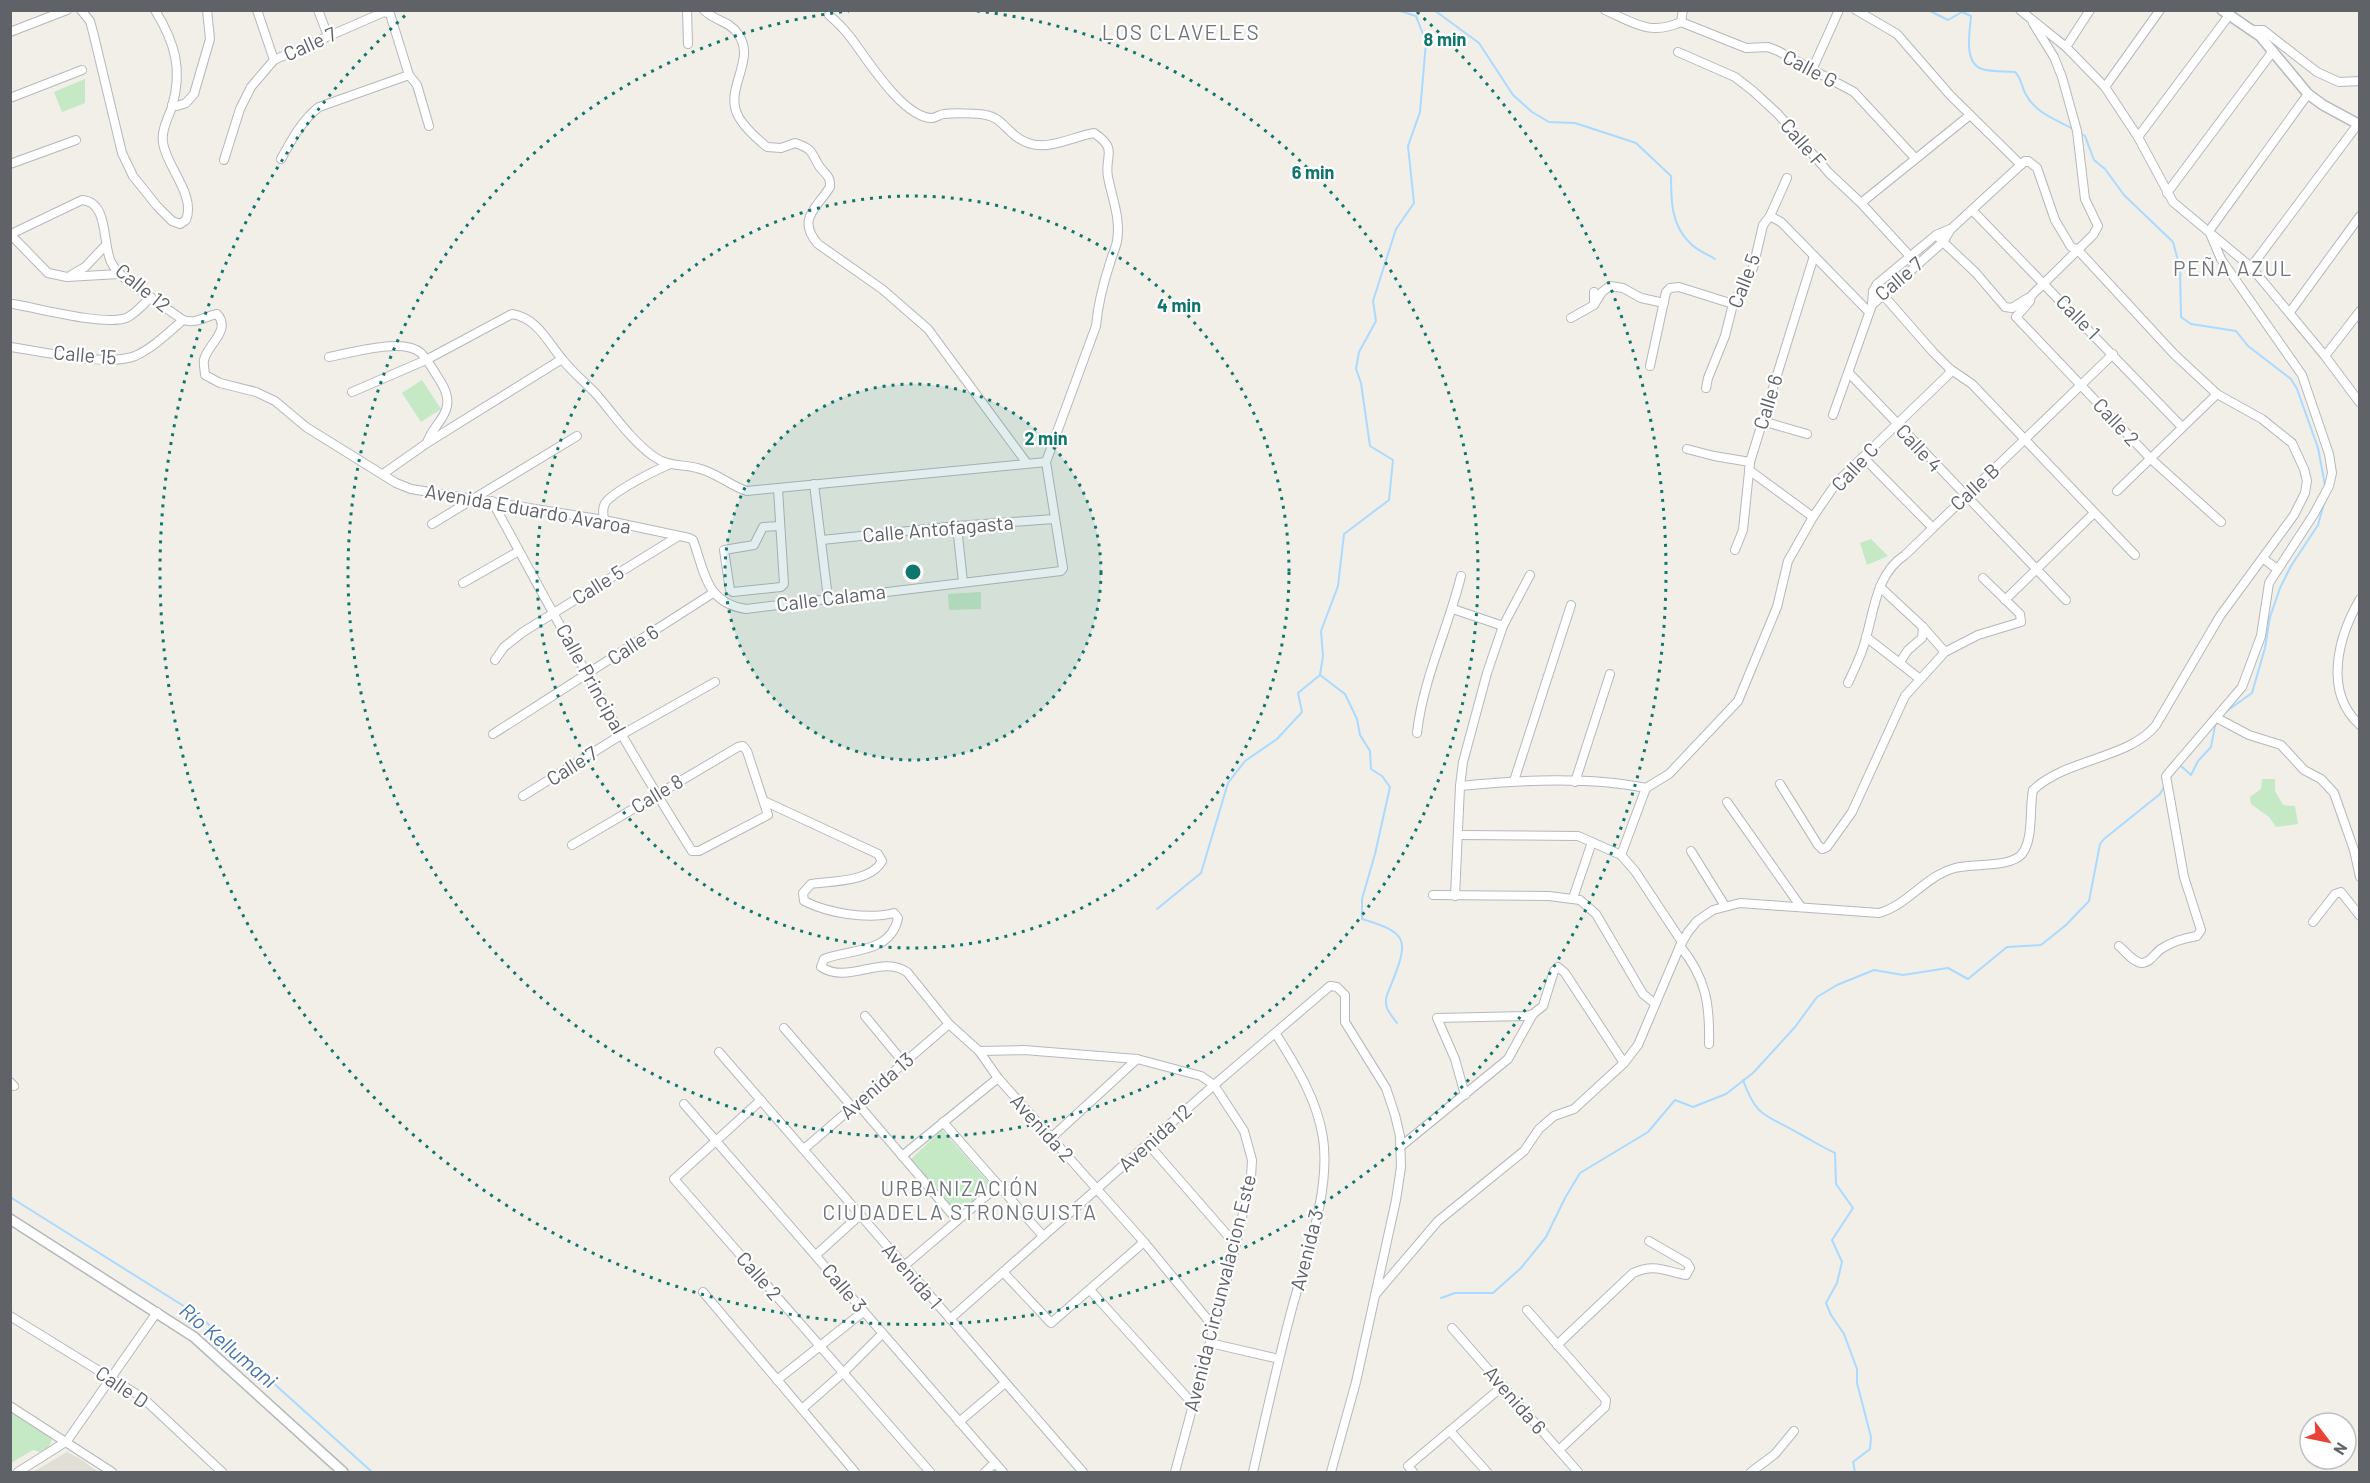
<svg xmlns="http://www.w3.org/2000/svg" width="2370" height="1483" font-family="Barlow,sans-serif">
	<rect width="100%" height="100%" fill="#f1efe8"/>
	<polygon fill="#e1ded6" points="67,1452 79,1458 98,1472 33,1472"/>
	<g fill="#c5e8c5">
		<polygon points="85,79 85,103 62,112 54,92"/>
		<polygon points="422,380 441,409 421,422 402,393"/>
		<polygon points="1871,539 1888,556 1867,565 1860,543"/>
		<polygon points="981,592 981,609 949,610 948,594"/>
		<polygon points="2262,779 2275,779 2275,791 2283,805 2295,806 2298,824 2276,827 2269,817 2251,804 2250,797 2261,789"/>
		<polygon points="942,1130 992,1186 959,1215 910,1160"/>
		<polygon points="11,1410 48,1434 52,1439 49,1447 40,1452 33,1450 11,1463"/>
	</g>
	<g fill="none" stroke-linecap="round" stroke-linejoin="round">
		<g stroke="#aadaff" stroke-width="2">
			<path d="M1434 10 1479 43 1513 95 1532 112 1549 122 1575 123 1636 143 1671 176C1671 200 1671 225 1690 243 1696 250 1707 254 1715 259"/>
			<path d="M1928 10 1948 20 1962 12 1971 16C1970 31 1963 63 1982 69 1991 72 2005 71 2015 72 2022 79 2021 85 2025 93 2035 113 2055 119 2073 129"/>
			<polyline points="2078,132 2085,136 2094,160 2105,169 2124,195 2173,242 2180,268 2181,317 2191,324 2236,331 2248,346 2291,379 2297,389 2318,448 2325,485"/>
			<path d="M1320 675 1345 694 1357 719 1360 735 1370 751 1371 769 1382 776 1390 787 1375 854 1362 899V919C1409 933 1409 940 1391 985 1388 993 1384 999 1387 1008 1389 1013 1394 1019 1397 1023"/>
			<polyline points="2224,713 2252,693 2265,648 2270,617 2280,588 2291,566 2318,525 2325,500"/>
			<polyline points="2180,765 2191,775 2198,761 2211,747 2216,721"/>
			<polyline points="1157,909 1201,873 1228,783 1245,761 1277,739 1302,712 1298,693 1320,675 1323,656 1321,631 1338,586 1344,534 1389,500 1393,460 1370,446 1361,383 1356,369 1359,352 1376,321 1373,301 1396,229 1414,203 1408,146 1420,112 1426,42 1416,16 1397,10"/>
			<path d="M1743 1080C1757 1119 1766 1114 1798 1133 1811 1140 1822 1147 1835 1153L1836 1184 1853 1208 1832 1240 1842 1262 1837 1283 1826 1303 1831 1315 1844 1334 1857 1369V1383L1871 1437 1870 1449 1853 1462 1855 1472"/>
			<polyline points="10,1197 198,1315 372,1472"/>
			<polyline points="1441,1298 1455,1293 1493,1293 1521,1268 1546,1237 1565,1198 1580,1173 1648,1132 1675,1100 1693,1107 1726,1094 1753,1073 1795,1027 1817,997 1837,985 1874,970 1903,975 1948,968 1968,979 2007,947 2041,945 2066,925 2089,901 2100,844 2104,839 2160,794 2164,787"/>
		</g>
		<g stroke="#b5b8bc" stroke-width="10">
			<g id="minor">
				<path d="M81 10 90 21 94 36 122 153 133 176 157 206 172 221 180 224 186 220C196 195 167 168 163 143 161 131 168 118 172 107 183 69 175 43 155 10"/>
				<polyline points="257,10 274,60"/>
				<polyline points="318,10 328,36"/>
				<polyline points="687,10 688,44"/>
				<path d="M704 10C714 21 730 21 738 34 755 57 730 83 735 107 737 121 756 138 767 147L781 148 795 143C813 149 811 152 819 166 825 174 831 176 830 187 817 208 796 219 818 244L882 289 928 329 1026 462"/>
				<path d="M1605 10C1634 23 1650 36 1681 22"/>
				<polyline points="1856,10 1897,34 1950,95 2021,165"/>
				<polyline points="2020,10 2066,47 2105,87 2138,137 2173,202 2251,267 2325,356 2360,403"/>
				<polyline points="1681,22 1746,48 1768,47 1778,51 1854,92 1915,158"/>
				<polyline points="1681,22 1683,10"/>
				<polyline points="2033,23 2054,57 2062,77 2077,131 2085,199 2098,226 2093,235 2031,296 2030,301 2016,317 2151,459 2221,522"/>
				<polyline points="2252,30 2263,30 2317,72 2339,82 2360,81"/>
				<polyline points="10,32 67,10"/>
				<polyline points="2066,47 2090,10"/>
				<polyline points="1678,52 1735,77 1753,91 1778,114 1829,173 1861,203 1918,265"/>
				<polyline points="1812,70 1839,10"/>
				<polyline points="2105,87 2160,10"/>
				<polyline points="10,98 82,70"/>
				<polyline points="172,105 177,106 186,103 194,94 210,39 207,10"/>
				<polyline points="2138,137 2230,14"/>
				<path d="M281 159C292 139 302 120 319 107L409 75"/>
				<polyline points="224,160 240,109 251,87 274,60 384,12 390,14 409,75 417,85 429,126"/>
				<polyline points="10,164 76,140"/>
				<polyline points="2167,193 2273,51"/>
				<polyline points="1861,203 1970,115"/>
				<polyline points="1972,210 2182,427"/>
				<polyline points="1770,216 1781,222 1869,312"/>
				<polyline points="10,234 48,273 67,277 119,274"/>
				<path d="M11 234 82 200C109 202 102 243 111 262 120 281 164 306 183 320 197 324 203 317 217 314 232 330 207 345 204 360 203 364 205 371 205 375L220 383 256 392 275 401 306 427 396 483 411 489 604 520 689 538 693 540C705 573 706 603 746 609L1061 571 1063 568 1046 462 1096 326C1098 304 1103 284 1110 263 1112 255 1116 248 1117 241 1121 219 1112 198 1108 177 1104 155 1119 150 1094 133 1065 138 1039 158 1012 133 1003 125 998 117 986 115 978 113 953 113 944 114 940 114 936 118 932 118 903 118 867 59 851 38 845 30 837 22 829 15"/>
				<polyline points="1940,239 1976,273 2005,307 2012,308 2028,298"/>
				<polyline points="2251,267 2358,124"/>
				<polyline points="71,275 85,267 105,246"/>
				<polyline points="1873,291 1884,296 1933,352 1950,369 1972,384 2135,555"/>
				<path d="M13 304C38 308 103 326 126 318 136 314 143 304 151 297"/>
				<polyline points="1594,305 1602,292 1610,286 1623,288 1641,298 1664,303"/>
				<polyline points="2290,312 2360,216"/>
				<polyline points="1571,318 1594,305 1594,292"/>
				<path d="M10 347C41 351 108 367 135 356 153 348 168 333 183 320"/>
				<polyline points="2325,356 2360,311"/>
				<path d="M329 357C351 353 403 337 421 353 427 359 432 368 437 376 443 385 449 395 447 406 445 419 431 429 427 443"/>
				<polyline points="1650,366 1666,292 1670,288 1679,287 1733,304"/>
				<polyline points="1849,373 2066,600"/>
				<polyline points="1706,388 1708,378 1725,336 1733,304 1753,268 1763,225 1770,216 1787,178"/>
				<path d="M352 392 426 360 512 314C537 318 547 341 562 359 572 372 586 383 597 395 615 416 631 440 653 456 668 467 681 464 697 468 716 472 730 486 747 491L1046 462"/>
				<polyline points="1833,415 1872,305 1873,291 1877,284 1936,235 1950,229"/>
				<polyline points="1762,421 1807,434"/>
				<polyline points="1687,449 1714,456 1750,462"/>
				<polyline points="1863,457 1932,527"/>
				<polyline points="1749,470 1813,517"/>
				<polyline points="383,474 427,443 562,359"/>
				<polyline points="814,484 828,598"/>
				<polyline points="778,489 784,584 781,587 733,592 730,590 724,550 754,545 763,527 779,526"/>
				<polyline points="2117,491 2217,394"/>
				<path d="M492 501C556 619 620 737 692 851H699L768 815 747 751 743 746 738 747 572 845"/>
				<path d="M604 520C603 514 602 507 606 502 616 490 654 471 668 465"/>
				<polyline points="432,524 577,436"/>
				<polyline points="957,526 963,582"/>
				<polyline points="822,540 957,526 1054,519"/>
				<polyline points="1735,550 1743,530 1750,462 1814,256"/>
				<polyline points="2264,559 2277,569"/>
				<polyline points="463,583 519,551"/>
				<polyline points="1880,587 1923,627 1945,652"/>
				<path d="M2360 599C2338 637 2323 692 2360 725"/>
				<polyline points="2005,600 2093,514"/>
				<polyline points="1453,609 1503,626"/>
				<polyline points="1866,637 1920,679"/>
				<polyline points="495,660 504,647 523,632 677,537"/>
				<polyline points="1900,662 1908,650 1922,638 1923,627"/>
				<path d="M1848 683C1853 672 1859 660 1863 648 1874 616 1874 575 1905 555L2113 354"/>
				<polyline points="2217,718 2249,735 2281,745 2304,770 2321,779 2334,793 2354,850 2360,877"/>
				<path d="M1417 733C1423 679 1448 629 1461 576"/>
				<polyline points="493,734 713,593"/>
				<polyline points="1514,781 1571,605"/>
				<polyline points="1575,782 1610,674"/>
				<polyline points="1780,784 1818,845 1822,849 1827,847 1852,812 1905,696 1945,652 1978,635 2021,622 2020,614 1983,578"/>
				<path d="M1460 786C1519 780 1588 776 1646 788"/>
				<polyline points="523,796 621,735 715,682"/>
				<path d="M764 801 878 854 882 861C871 882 832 881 811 884L803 893 804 901C828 913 867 920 894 913L898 918C891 954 849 949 824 959L821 967C849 985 881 954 907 972L949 1024 979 1051 998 1078 1144 1242 1213 1326"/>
				<polyline points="1727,802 1801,907"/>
				<polyline points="1459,835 1578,836 1621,855 1635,871 1682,942"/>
				<polyline points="1691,851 1725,906"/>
				<polyline points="1621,855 1646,788 1669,774 1738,701 1777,607 1788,561 1813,517 1837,482 1949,374 1950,369"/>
				<polyline points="1433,895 1549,896 1580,900 1596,914 1636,982 1643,994 1654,1003"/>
				<polyline points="1455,896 1460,786 1463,762 1487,673 1503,626 1530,575"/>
				<polyline points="1573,898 1592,842"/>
				<polyline points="2313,922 2335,894 2341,892 2360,916"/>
				<path d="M1680 946C1706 978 1710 1004 1709 1044"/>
				<path d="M2119 946C2125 951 2134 963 2142 963 2150 963 2155 953 2161 949 2173 941 2184 938 2197 936L2201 930 2184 877 2166 776 2242 687 2261 636 2269 583 2314 514 2329 486 2332 473 2329 454 2302 375 2221 259 2209 231 2308 94"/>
				<polyline points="865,1016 904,1063"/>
				<polyline points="784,1028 853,1108"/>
				<polyline points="979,1051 1024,1050 1137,1059 1201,1076 1214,1085 1244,1131 1252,1160 1251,1177 1236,1245 1175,1472"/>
				<polyline points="719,1052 1083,1472"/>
				<polyline points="10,1082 14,1086"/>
				<polyline points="1465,1095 1455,1059 1437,1018 1526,1016 1533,1014"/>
				<polyline points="761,1100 674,1179 930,1472"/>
				<polyline points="857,1103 957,1220"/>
				<polyline points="684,1104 1003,1472"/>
				<polyline points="943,1122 1043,1236"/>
				<polyline points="1051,1138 1137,1059"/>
				<polyline points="1148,1144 1236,1245"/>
				<polyline points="1400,1147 1508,1059 1533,1014 1543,1006 1554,971 1558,967 1565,973 1624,1063"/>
				<polyline points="804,1149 949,1024"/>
				<polyline points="902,1156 998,1078"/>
				<polyline points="816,1255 860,1215"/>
				<polyline points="904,1266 999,1185"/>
				<polyline points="1003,1272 1051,1323 1144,1242"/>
				<polyline points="1090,1290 1194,1405"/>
				<polyline points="703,1292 855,1472"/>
				<path d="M1375 1295 1438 1221 1524 1151 1539 1129 1554 1116 1574 1109 1624 1063 1638 1045 1680 946 1688 932 1697 921 1713 910 1740 903 1879 913C1908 905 1925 876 1955 868 1973 863 2010 868 2022 854 2034 838 2029 809 2033 790 2067 758 2129 759 2156 725L2220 616 2294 515 2305 493 2307 481 2304 469 2292 443 2262 419 2217 394 2174 354 2077 249 2071 247 2055 220 2037 168 2028 161H2025L1951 229 1943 242 1872 305"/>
				<polyline points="1527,1310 1606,1400 1605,1407 1559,1450"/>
				<polyline points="10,1316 143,1398 222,1472"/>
				<polyline points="950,1319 1214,1085 1330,986 1337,987 1345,995 1345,1022 1386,1088 1395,1115 1400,1136 1401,1167 1396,1200 1356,1382 1331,1472"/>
				<polyline points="1452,1328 1578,1472"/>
				<polyline points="1210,1343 1279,1359"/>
				<path d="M1557 1345 1633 1273C1655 1263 1664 1271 1686 1275L1690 1268 1687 1263 1649 1241"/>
				<polyline points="777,1380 863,1312"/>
				<polyline points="10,1406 112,1472"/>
				<polyline points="802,1409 844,1372 882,1334"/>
				<polyline points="959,1422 1005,1383"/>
				<polyline points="1450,1431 1487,1472"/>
				<polyline points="18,1472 67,1441 157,1312"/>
				<polyline points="985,1472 995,1463"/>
				<path d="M1253 1472C1265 1419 1277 1365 1291 1312 1305 1259 1331 1192 1323 1138 1317 1099 1296 1066 1276 1034"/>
				<polyline points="1413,1472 1408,1466 1503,1386"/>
				<polyline points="1751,1472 1775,1454 1794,1431"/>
			</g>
		</g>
		<g stroke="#b5b8bc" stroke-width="12">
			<g id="tertiary">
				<polyline points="2222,10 2260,36 2308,94 2323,105 2360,125"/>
				<polyline points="10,1219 194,1337 343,1472"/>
			</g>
		</g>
		<use href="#minor" stroke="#fff" stroke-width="8"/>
		<use href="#tertiary" stroke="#fff" stroke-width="9"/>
	</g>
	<circle cx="913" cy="572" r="188" fill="#0f766e" fill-opacity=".12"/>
	<g fill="none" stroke="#0f766e" stroke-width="3" stroke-dasharray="3 6">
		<circle cx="913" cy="572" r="188"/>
		<circle cx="913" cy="572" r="376"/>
		<path d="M977 11A565 565 0 1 1 849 11"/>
		<path d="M1417 12A753 753 0 1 1 409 12"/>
	</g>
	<g text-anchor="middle" stroke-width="4.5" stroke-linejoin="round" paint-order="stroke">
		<g font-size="20" fill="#5f6368" stroke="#fff">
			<text transform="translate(310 44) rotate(-24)" y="7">Calle 7</text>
			<text transform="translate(1810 69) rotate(28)" y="7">Calle G</text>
			<text transform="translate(1803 143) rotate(49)" y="7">Calle F</text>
			<text transform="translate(1899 279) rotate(-40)" y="7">Calle 7</text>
			<text transform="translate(1744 281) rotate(-69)" y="7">Calle 5</text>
			<text transform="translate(143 288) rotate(39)" y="7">Calle 12</text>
			<text transform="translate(2078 317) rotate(46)" y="7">Calle 1</text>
			<text transform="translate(85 355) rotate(5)" y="7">Calle 15</text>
			<text transform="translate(1768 402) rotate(-73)" y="7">Calle 6</text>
			<text transform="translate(2116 422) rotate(47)" y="7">Calle 2</text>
			<text transform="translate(1919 448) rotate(47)" y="7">Calle 4</text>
			<text transform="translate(1855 467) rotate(-47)" y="7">Calle C</text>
			<text transform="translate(1975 487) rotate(-43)" y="7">Calle B</text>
			<text transform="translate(528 509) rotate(10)" y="7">Avenida Eduardo Avaroa</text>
			<text transform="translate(938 529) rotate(-5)" y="7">Calle Antofagasta</text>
			<text transform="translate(598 585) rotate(-32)" y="7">Calle 5</text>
			<text transform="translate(831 598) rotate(-7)" y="7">Calle Calama</text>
			<text transform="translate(633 645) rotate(-33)" y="7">Calle 6</text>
			<text transform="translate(591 679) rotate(61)" y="7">Calle Principal</text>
			<text transform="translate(572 766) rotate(-32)" y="7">Calle 7</text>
			<text transform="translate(657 794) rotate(-31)" y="7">Calle 8</text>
			<text transform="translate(877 1086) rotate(-41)" y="7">Avenida 13</text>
			<text transform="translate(1042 1128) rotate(48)" y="7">Avenida 2</text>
			<text transform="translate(1155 1138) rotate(-42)" y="7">Avenida 12</text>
			<text transform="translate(1307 1250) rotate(-76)" y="7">Avenida 3</text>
			<text transform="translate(759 1276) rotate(49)" y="7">Calle 2</text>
			<text transform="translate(912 1276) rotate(49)" y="7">Avenida 1</text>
			<text transform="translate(844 1288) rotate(50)" y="7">Calle 3</text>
			<text transform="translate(1220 1293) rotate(-76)" y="7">Avenida Circunvalacion Este</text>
			<text transform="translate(122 1387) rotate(34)" y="7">Calle D</text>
			<text transform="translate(1515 1400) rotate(49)" y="7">Avenida 6</text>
		</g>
		<g font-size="21" letter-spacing="1.5" fill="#70757a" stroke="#fff">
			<text x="1181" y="40">LOS CLAVELES</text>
			<text x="2233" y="276">PEÑA AZUL</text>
			<text x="960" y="1196">URBANIZACIÓN<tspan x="960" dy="24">CIUDADELA STRONGUISTA</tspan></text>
		</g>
		<g font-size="21" font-style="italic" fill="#4174aa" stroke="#fff">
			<text transform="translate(228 1346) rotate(40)" y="7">Río Kellumani</text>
		</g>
	</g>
	<circle cx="913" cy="572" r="9" fill="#0f766e" stroke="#fff" stroke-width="3"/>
	<g font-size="18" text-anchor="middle" font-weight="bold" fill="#0f766e" stroke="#fff" stroke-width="4.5" stroke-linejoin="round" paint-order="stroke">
		<text x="1445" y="46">8 min</text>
		<text x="1313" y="179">6 min</text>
		<text x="1179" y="312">4 min</text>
		<text x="1046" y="445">2 min</text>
	</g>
	<rect width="2370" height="1483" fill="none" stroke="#5f6368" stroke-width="24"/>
	<g transform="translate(2328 1441) rotate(122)"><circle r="28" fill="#ffffff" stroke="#bfc1c3" stroke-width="1.5"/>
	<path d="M0-4.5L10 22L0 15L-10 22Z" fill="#ea4335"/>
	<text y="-9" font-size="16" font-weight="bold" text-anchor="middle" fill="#5f6368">N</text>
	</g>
</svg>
